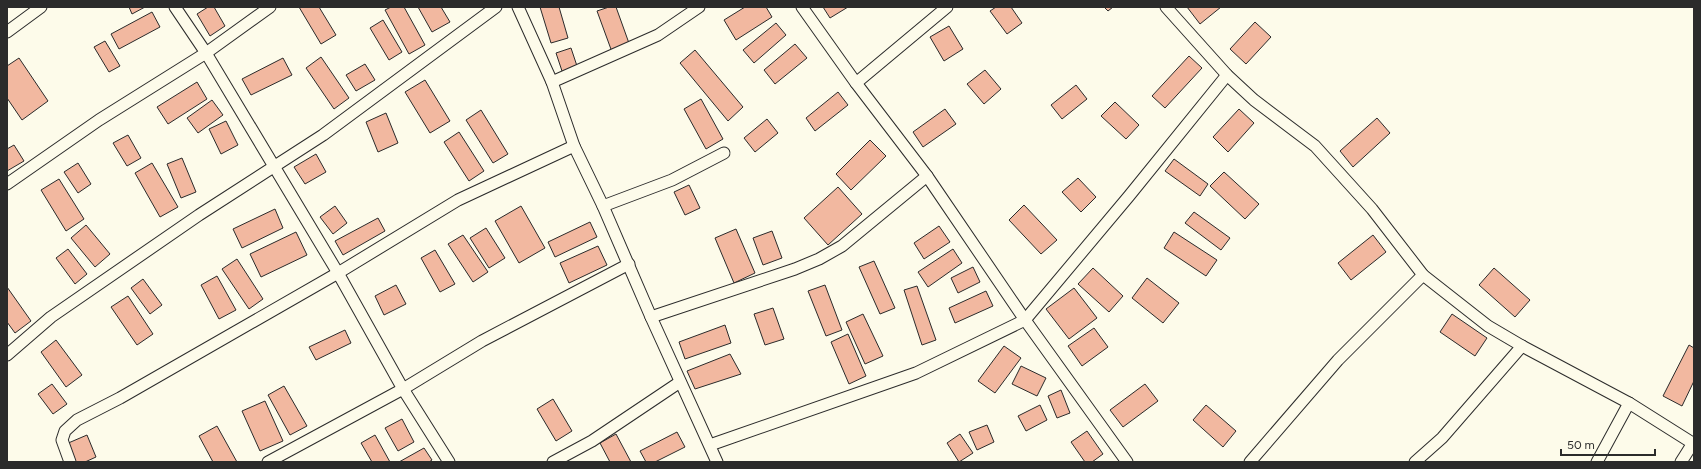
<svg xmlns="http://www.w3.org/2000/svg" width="1701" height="469" font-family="Figtree,sans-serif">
	<rect width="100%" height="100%" fill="#fdfbea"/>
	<g fill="#f2b8a0" stroke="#2b2b2b">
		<polygon points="129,7 145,7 132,14"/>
		<polygon points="208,7 214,7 225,26 210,36 197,14"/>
		<polygon points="299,7 319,7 336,35 321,44"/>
		<polygon points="391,7 404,7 425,45 409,54 385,10"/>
		<polygon points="418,7 441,7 450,22 432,32"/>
		<polygon points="540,7 559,7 568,38 551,43"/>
		<polygon points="609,7 616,7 630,46 612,52 597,11"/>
		<polygon points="745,7 766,7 772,17 736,40 724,20"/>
		<polygon points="823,7 848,7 830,18"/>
		<polygon points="996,7 1011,7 1022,23 1007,34 990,11"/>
		<polygon points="1104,7 1113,7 1108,11"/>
		<polygon points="1187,7 1221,7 1200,24"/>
		<polygon points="152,12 160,27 119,49 111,34"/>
		<polygon points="383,20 402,52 389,60 370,28"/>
		<polygon points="1255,22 1271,37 1246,64 1230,49"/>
		<polygon points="776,23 786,35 754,63 743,50"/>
		<polygon points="949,26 963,49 944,61 930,37"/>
		<polygon points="105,41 120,66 109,72 94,47"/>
		<polygon points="795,44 807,58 775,84 764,70"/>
		<polygon points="571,48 578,69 563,74 556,53"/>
		<polygon points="695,50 743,107 728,121 680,63"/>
		<polygon points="1189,56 1202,68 1165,108 1152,96"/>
		<polygon points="321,57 349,98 334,109 306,68"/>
		<polygon points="19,58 48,101 22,120 7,98 7,66"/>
		<polygon points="283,58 292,75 251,95 242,79"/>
		<polygon points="365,64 375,80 356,91 346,75"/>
		<polygon points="985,70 1001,89 984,104 967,84"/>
		<polygon points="425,80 450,121 430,133 405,92"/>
		<polygon points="197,82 207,99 168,124 157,107"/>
		<polygon points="1076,85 1087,99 1062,119 1051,105"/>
		<polygon points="838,92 848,105 815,131 806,118"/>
		<polygon points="701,99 723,139 706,149 684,109"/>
		<polygon points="212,100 223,115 198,133 187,118"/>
		<polygon points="1115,102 1139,125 1126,139 1101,116"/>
		<polygon points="945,109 956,124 923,147 913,132"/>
		<polygon points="1239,109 1254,123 1228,152 1213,137"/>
		<polygon points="481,110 508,154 493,163 466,120"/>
		<polygon points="386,113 398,143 378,152 366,122"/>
		<polygon points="1377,118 1390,133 1353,167 1340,151"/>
		<polygon points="767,119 778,133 755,152 744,138"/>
		<polygon points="226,121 238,145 221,154 209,129"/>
		<polygon points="459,132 484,171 469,181 444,142"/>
		<polygon points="128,135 141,158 127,166 113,143"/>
		<polygon points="870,140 886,156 851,190 836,174"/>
		<polygon points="14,145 24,161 7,171 7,149"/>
		<polygon points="316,154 326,172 305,184 294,167"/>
		<polygon points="182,158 196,192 181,198 167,164"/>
		<polygon points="1174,159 1208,184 1200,196 1165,171"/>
		<polygon points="78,163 91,184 78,193 64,172"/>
		<polygon points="152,163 178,207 160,217 135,173"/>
		<polygon points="1224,172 1259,204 1245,219 1210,186"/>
		<polygon points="1078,178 1096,197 1081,212 1062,192"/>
		<polygon points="59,179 84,219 66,231 41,190"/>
		<polygon points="689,185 700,208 685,215 674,192"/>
		<polygon points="838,187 862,214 828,245 804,218"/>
		<polygon points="1024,205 1057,240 1041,254 1009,220"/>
		<polygon points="335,206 347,223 333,234 320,217"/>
		<polygon points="521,206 545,248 519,263 495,221"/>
		<polygon points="275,209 283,228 242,248 233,229"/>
		<polygon points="1194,212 1230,238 1221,250 1185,223"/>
		<polygon points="378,218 385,231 343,255 335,241"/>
		<polygon points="590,222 597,237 555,257 548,242"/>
		<polygon points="86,225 110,254 95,267 71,238"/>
		<polygon points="939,226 950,242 924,259 914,243"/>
		<polygon points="486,228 505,258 489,268 470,238"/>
		<polygon points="736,229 755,273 734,283 715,238"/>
		<polygon points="772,231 782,258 763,265 753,238"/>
		<polygon points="296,232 307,255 261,277 250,254"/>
		<polygon points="1174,232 1217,260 1206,276 1164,248"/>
		<polygon points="463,235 488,272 473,282 448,244"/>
		<polygon points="1373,235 1386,252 1351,280 1338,263"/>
		<polygon points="598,246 607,265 569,283 560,263"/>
		<polygon points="68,249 87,274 75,284 56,258"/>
		<polygon points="953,249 962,263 928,287 918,272"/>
		<polygon points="435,250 455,284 440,292 421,258"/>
		<polygon points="237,259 263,299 249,309 222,269"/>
		<polygon points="874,261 895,308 880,314 859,267"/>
		<polygon points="973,267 980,282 958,293 951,278"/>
		<polygon points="1093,268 1123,296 1109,312 1078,284"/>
		<polygon points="1494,268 1530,300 1515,317 1479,285"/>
		<polygon points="217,276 236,310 219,319 201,285"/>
		<polygon points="1147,278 1179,303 1163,323 1132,298"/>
		<polygon points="143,279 162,305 150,314 131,288"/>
		<polygon points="396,285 406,304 384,315 375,296"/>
		<polygon points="825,285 842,330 826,336 808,291"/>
		<polygon points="917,286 936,340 922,345 904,290"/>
		<polygon points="7,287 31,321 15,333 7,322"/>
		<polygon points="1074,288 1097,318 1069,339 1046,309"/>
		<polygon points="986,291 993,306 955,323 949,308"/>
		<polygon points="128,296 153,334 137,345 111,307"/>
		<polygon points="773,308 784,339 765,345 754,314"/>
		<polygon points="863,314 883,356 865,364 846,322"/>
		<polygon points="1452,314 1487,338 1475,356 1440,332"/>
		<polygon points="725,325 731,343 685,359 679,342"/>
		<polygon points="1094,328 1108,347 1082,366 1068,346"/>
		<polygon points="345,330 351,343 316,360 309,347"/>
		<polygon points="848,334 866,376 849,384 831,342"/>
		<polygon points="56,340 82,375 66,387 41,352"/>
		<polygon points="1689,345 1694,348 1694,381 1682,406 1663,396"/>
		<polygon points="1004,346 1021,358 995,393 978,381"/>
		<polygon points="730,354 741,374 695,389 687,371"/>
		<polygon points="1021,366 1046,378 1037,396 1012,384"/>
		<polygon points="52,384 67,404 53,414 38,394"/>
		<polygon points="1145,384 1158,401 1123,427 1110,410"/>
		<polygon points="284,386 307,426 290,435 268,395"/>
		<polygon points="1061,390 1070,413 1057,418 1048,396"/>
		<polygon points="553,399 572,431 556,441 537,409"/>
		<polygon points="265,401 283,441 260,451 242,411"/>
		<polygon points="1040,405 1047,420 1026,431 1018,416"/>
		<polygon points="1206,405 1236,431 1223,447 1193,420"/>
		<polygon points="402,419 414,442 398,451 385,428"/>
		<polygon points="987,425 994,442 977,450 969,432"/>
		<polygon points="217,426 237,462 213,462 199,436"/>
		<polygon points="1087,431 1103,454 1092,462 1085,462 1071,442"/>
		<polygon points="677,432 685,447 655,462 646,462 640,451"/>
		<polygon points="616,434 631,462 610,462 600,443"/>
		<polygon points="960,434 973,453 959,462 947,443"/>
		<polygon points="87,435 96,457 85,462 74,462 66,444"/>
		<polygon points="375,435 390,462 372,462 361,443"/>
		<polygon points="424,448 432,460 429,462 399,462"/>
	</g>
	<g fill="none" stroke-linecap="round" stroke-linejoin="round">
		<g stroke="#2b2b2b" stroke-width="13">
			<g id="street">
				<polyline points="175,7 206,53 338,273 403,389 449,462"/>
				<polyline points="518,7 552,82 574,146 603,206 651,317 717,462"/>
				<polyline points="802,7 856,83 927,176 1025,320 1127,462"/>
				<polyline points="1166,7 1227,75 1254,100 1315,146 1372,209 1423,275 1488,326 1522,346 1629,403 1694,444"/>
				<polyline points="7,32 41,7"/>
				<polyline points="552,82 658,35 699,7"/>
				<polyline points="856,83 947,7"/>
				<polyline points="7,184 99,120 206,53 270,7"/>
				<polyline points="603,206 672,180 724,153"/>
				<polyline points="651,317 795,269 819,259 842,246 927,176"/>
				<polyline points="7,355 51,317 199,215 323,135 496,7"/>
				<polyline points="710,445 916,373 1025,320 1129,196 1227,75"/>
				<polyline points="70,462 62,440 65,431 77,420 120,398 338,273 458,200 574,146"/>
				<polyline points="268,462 403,389 482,341 629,264"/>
				<polyline points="553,462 592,441 680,382"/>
				<polyline points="1250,462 1338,360 1423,275"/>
				<polyline points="1415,462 1442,438 1522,346"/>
				<polyline points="1597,462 1629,403"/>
				<polyline points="1681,462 1693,443"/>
			</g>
		</g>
		<use href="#street" stroke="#fdfbea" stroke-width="11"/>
	</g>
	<rect width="1701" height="469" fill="none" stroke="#2b2b2b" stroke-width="16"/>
	<path d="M1561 449v6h94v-6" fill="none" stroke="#2b2b2b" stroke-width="2"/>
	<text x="1567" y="449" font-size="12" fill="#2b2b2b" stroke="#fdfbea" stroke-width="3" paint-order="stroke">50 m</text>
</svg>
